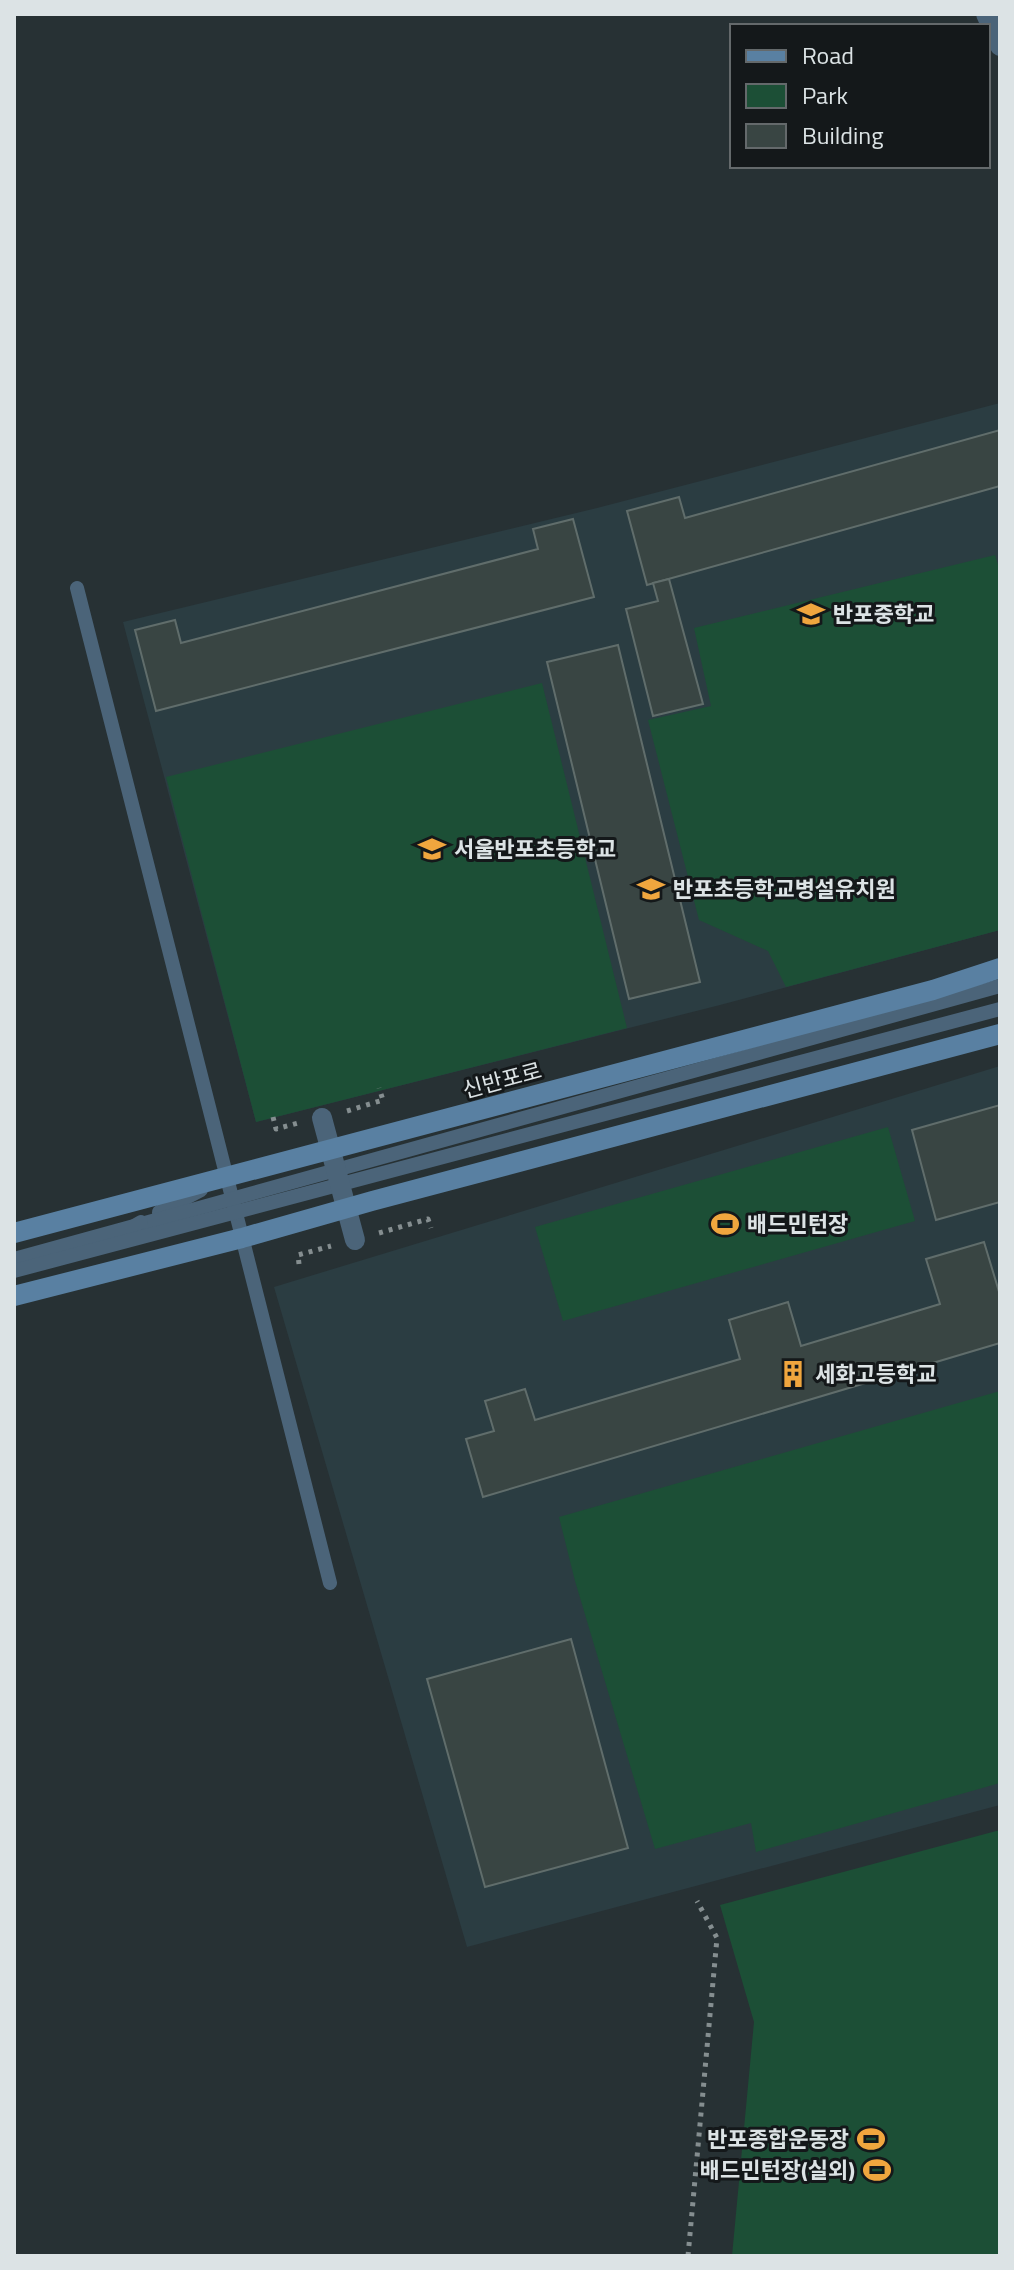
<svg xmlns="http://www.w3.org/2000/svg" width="1014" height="2270" font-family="'Titillium Web','Noto Sans KR',sans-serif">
	<rect width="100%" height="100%" fill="#273134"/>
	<g fill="#2b3d42">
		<polygon points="1000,403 1000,930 720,1005 256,1122 123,622 597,508"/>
		<polygon points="1000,1066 1000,1805 467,1947 274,1287"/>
	</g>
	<g fill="#1c4f36">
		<polygon points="995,555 1000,571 1000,930 786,987 768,951 699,920 648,720 711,706 694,628"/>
		<polygon points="542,683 627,1028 256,1122 166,777"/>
		<polygon points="888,1127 915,1221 563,1321 535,1227"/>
		<polygon points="1000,1391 1000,1783 756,1852 751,1823 655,1849 575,1581 559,1517"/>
		<polygon points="1000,1830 1000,2256 732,2256 754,2022 720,1905"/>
	</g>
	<g fill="#394543" stroke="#606d6b" stroke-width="2">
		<polygon points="1000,430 1000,486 647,585 627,511 679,497 685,518"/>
		<polygon points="573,519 594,597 156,711 135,630 175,620 181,643 538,549 533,529"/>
		<polygon points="669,579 703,704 653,716 626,609 658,601 653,583"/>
		<polygon points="618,645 700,982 629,999 547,662"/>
		<polygon points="1000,1105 1000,1202 936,1220 912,1130"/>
		<polygon points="984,1242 1000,1295 1000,1343 483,1497 466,1439 494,1431 485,1401 525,1389 535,1420 740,1359 729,1320 788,1302 801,1346 940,1304 926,1259"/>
		<polygon points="571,1639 628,1848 485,1887 427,1679"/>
	</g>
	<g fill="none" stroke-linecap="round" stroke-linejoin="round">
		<g stroke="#858e90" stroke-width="5" stroke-dasharray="4 6" stroke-linecap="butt">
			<polyline points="347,1111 383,1100 379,1088"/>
			<polyline points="273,1117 276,1129 298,1123"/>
			<polyline points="379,1233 428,1219 431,1228"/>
			<polyline points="299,1264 298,1255 331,1246"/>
			<polyline points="688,2256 717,1938 697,1901"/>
		</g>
		<g stroke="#4b6479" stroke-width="14">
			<polyline points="77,588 330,1583"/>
			<polyline points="159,1212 201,1190"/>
			<polyline points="134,1226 1000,986"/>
			<polyline points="14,1259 134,1226 141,1222"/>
			<polyline points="14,1271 1000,1009"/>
		</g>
		<g stroke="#4b6479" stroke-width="20">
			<polyline points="986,14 1000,46"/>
			<polyline points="322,1118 355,1240"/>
		</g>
		<g stroke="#5980a2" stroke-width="20">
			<polyline points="14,1233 933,990 1000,968"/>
			<polyline points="14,1296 242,1238 372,1201 1000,1034"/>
		</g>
	</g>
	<defs>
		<g id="school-bare" transform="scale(2.16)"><path d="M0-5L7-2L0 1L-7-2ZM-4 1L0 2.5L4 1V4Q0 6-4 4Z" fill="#f0a63e" stroke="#14181a" stroke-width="2.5" paint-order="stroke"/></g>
		<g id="stadium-bare" transform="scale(2.16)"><path d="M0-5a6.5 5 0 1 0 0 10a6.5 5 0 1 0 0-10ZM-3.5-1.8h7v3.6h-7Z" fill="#f0a63e" stroke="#14181a" stroke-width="2.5" paint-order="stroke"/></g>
		<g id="building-bare" transform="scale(2.16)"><path d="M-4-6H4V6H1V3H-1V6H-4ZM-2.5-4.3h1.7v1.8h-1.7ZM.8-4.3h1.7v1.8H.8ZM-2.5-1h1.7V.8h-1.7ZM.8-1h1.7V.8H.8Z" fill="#f0a63e" stroke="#14181a" stroke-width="2.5" paint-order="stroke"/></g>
	</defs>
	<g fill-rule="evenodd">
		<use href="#school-bare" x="811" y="614"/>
		<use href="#school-bare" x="432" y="849"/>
		<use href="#school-bare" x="651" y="889"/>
		<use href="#stadium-bare" x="725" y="1224"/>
		<use href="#building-bare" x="793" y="1374"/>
		<use href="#stadium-bare" x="871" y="2139"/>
		<use href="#stadium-bare" x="877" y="2170"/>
	</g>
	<g text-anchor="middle" stroke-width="6" stroke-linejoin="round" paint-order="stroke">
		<g font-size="22" font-weight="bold" fill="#dce3e5" stroke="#14181a" text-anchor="start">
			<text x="833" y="622">반포중학교</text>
			<text x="454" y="857">서울반포초등학교</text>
			<text x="673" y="897">반포초등학교병설유치원</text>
			<text x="747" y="1232">배드민턴장</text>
			<text x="815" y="1382">세화고등학교</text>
			<text x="849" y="2147" text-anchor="end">반포종합운동장</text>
			<text x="855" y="2178" text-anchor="end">배드민턴장(실외)</text>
		</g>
		<g font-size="22" fill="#dce3e5" stroke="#14181a">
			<text transform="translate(502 1080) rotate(-15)" y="8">신반포로</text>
		</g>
	</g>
	<rect width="1014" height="2270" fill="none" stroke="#dce3e5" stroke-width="32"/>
	<rect x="730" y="24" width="260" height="144" fill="#14181a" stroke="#64696b" stroke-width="2"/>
	<rect x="746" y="50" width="40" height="12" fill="#5980a2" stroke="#64696b" stroke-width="2"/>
	<text x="802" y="64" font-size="24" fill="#dce3e5">Road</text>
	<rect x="746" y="84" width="40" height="24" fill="#1c4f36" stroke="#64696b" stroke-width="2"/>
	<text x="802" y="104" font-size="24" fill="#dce3e5">Park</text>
	<rect x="746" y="124" width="40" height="24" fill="#394543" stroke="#64696b" stroke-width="2"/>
	<text x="802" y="144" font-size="24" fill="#dce3e5">Building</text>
</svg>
